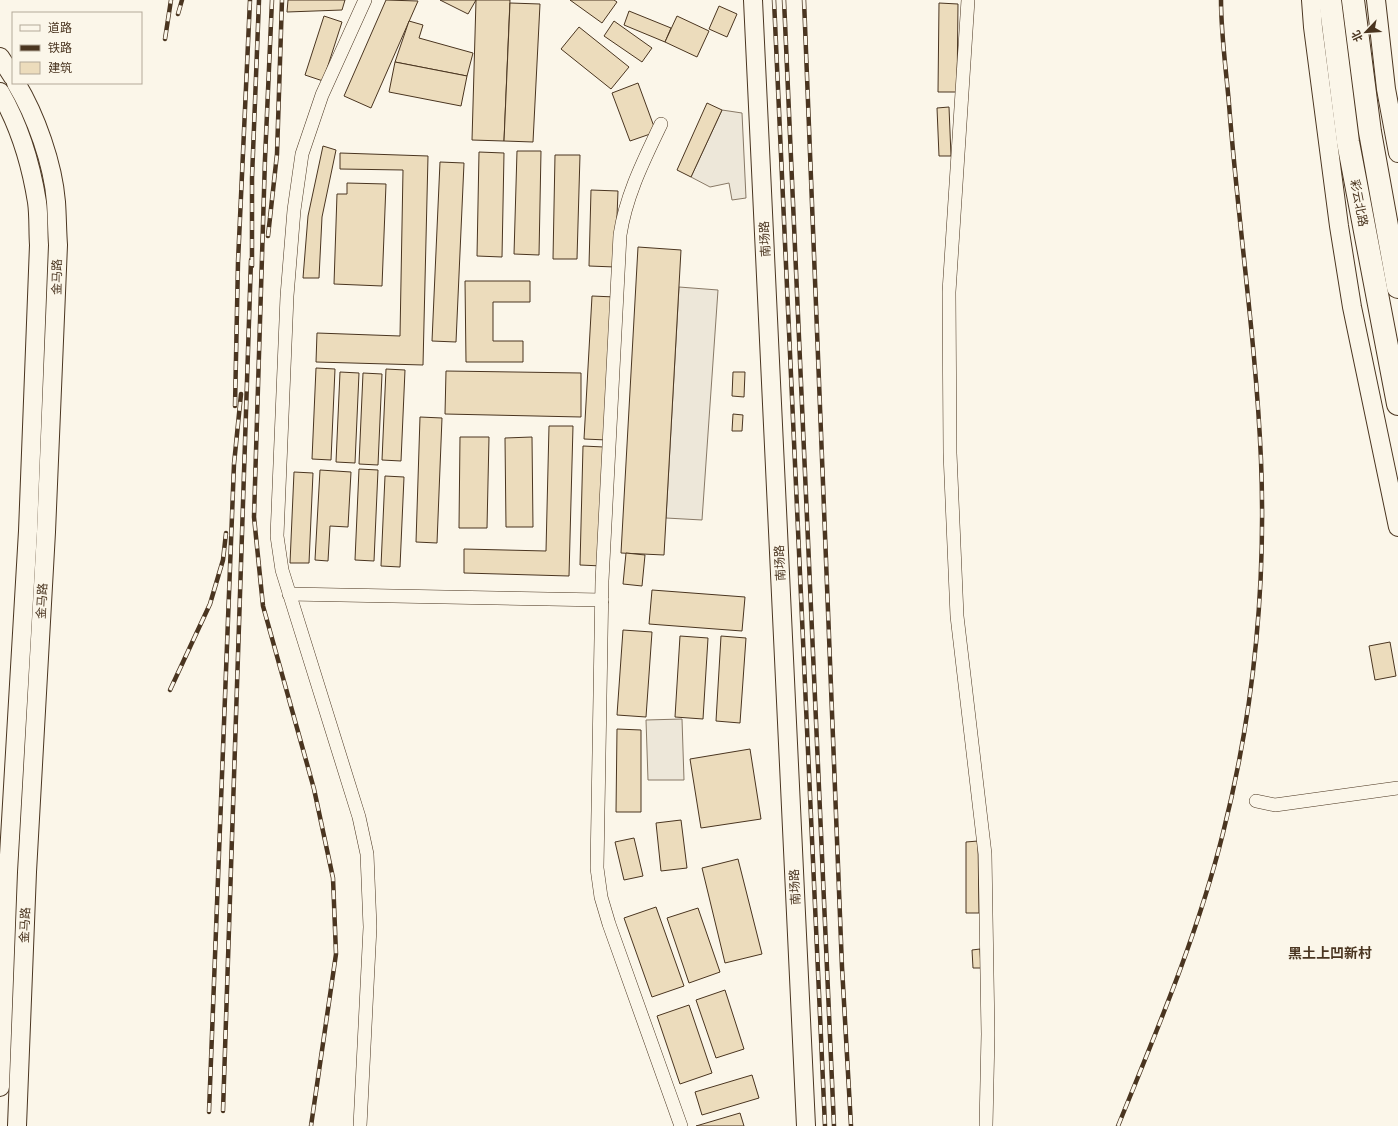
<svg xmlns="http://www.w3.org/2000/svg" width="1398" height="1126" font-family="'Alegreya Sans','Noto Sans SC',sans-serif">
	<rect width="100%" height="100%" fill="#fbf6e9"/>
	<g fill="#ede7d9" stroke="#887966">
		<polygon points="722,110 742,113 746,198 732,200 729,183 710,187 691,177"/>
		<polygon points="679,287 718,290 702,520 666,518"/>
		<polygon points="682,719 684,780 648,780 646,720"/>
	</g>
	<g fill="#ecdcbc" stroke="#4a3520">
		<polygon points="288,0 345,0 342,10 287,12"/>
		<polygon points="386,0 418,1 371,108 344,96"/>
		<polygon points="440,0 476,0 468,14"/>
		<polygon points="476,0 510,0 504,141 472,140"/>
		<polygon points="570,0 614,0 617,2 602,23"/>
		<polygon points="510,3 540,4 533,142 504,141"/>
		<polygon points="939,3 958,4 957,92 938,92"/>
		<polygon points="719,6 737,14 727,37 709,29"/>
		<polygon points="629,11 671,28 665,42 624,25"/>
		<polygon points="324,16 342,22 323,81 305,75"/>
		<polygon points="677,16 709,31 697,57 665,42"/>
		<polygon points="409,21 423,25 419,38 473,53 467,76 395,62"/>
		<polygon points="614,21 652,48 642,62 604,36"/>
		<polygon points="579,27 629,67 611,89 561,49"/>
		<polygon points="395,62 467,76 461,106 389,92"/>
		<polygon points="638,83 656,132 630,141 612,93"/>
		<polygon points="707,103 722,110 691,177 677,170"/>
		<polygon points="949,107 951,156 939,156 937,108"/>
		<polygon points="323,146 336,150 322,217 319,278 303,278 308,216"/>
		<polygon points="517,151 541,151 539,255 514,254"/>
		<polygon points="479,152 504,153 502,257 477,256"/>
		<polygon points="340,153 428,156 423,365 316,362 317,333 400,336 403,170 340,169"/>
		<polygon points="555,155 580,155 577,259 553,259"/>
		<polygon points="440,162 464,163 456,342 432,341"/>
		<polygon points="347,183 386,184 382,286 334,284 337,194 347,194"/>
		<polygon points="591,190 618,191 615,267 589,266"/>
		<polygon points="638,247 681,250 664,555 621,553"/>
		<polygon points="465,281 530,281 530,302 493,302 493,341 523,341 523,362 466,362"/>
		<polygon points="592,296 615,297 607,440 584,439"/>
		<polygon points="316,368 335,369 331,460 312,459"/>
		<polygon points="386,369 405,370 401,461 382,460"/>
		<polygon points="446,371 581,373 581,417 445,414"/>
		<polygon points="340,372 359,373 355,463 336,462"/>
		<polygon points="733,372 745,372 744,397 732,396"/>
		<polygon points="363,373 382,374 378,465 359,464"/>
		<polygon points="733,414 743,415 742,431 732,431"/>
		<polygon points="420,417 442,418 437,543 416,542"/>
		<polygon points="549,426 573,426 569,576 464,573 464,549 546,551"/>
		<polygon points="460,437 489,437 487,528 459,528"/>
		<polygon points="532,437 533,527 506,527 505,438"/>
		<polygon points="583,446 604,447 602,566 580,565"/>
		<polygon points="359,469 378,470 374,561 355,560"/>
		<polygon points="320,470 351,472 348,527 330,526 328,561 315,560"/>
		<polygon points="294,472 313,473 309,563 290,563"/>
		<polygon points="385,476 404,477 400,567 381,566"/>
		<polygon points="626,553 645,555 642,586 623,584"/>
		<polygon points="652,590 745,597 742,631 649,624"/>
		<polygon points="623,630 652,632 646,717 617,715"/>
		<polygon points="680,636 708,638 703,719 675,717"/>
		<polygon points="721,636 746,638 740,723 716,721"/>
		<polygon points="1390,642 1396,676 1375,680 1369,646"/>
		<polygon points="617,729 641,730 641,812 616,812"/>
		<polygon points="750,749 761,819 701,828 690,759"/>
		<polygon points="681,820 687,868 661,871 656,823"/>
		<polygon points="634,838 643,876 624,880 615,842"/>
		<polygon points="978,841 979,913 966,913 966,842"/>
		<polygon points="738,859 762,954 725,963 702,868"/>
		<polygon points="656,907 684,986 652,997 624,918"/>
		<polygon points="698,908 720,972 689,983 667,918"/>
		<polygon points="980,949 981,968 973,968 972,950"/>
		<polygon points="725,990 744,1049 716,1058 696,1000"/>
		<polygon points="689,1005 712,1073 680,1084 657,1016"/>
		<polygon points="752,1075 759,1098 702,1115 695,1092"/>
		<polygon points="740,1113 744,1126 696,1126"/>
	</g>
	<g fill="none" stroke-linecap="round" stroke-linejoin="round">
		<g stroke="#4a3520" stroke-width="14">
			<g id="street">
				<polyline points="968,0 949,292 950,453 957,616 985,854 988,1034 986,1126"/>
				<path d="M661 124C644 160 626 195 620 235L602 581 597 868 601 897 609 924 681 1126"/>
				<polyline points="289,594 602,600"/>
				<polyline points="1256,801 1275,805 1398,788"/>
				<polyline points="360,1126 370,927 367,854 359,817 282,570 277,536 287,296 294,210 302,154 322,95 365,0"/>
			</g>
		</g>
		<g stroke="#4a3520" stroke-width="20">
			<g id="secondary">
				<polyline points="753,0 806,1126"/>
				<polyline points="1311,0 1313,27 1339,226 1352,307 1398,527"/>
				<polyline points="1376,0 1386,89 1398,153"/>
				<polyline points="0,57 13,77"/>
				<path d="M16 83C36 116 53 164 56 202 57 216 57 231 58 245L46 532 27 872 17 1126"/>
				<path d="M0 92C19 125 31 164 37 202 39 216 38 231 39 245L28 531 8 872 0 1087"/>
			</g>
		</g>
		<g stroke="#4a3520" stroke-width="24">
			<g id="highway">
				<polyline points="1330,0 1348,142 1398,404"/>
				<polyline points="1353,0 1370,132 1398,287"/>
			</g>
		</g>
		<use href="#street" stroke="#fbf6e9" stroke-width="13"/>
		<use href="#secondary" stroke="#fbf6e9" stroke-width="18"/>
		<use href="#highway" stroke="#fbf6e9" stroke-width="22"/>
		<g stroke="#4a3520" stroke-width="4.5">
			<g id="rail">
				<polyline points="272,0 265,159 254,517 263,606 314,789 333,878 336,954 311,1126"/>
				<polyline points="774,0 825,1126"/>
				<polyline points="784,0 834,1126"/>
				<polyline points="804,0 842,967 851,1126"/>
				<polyline points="178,14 182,0"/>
				<polyline points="165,39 171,0"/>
				<polyline points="268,236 277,154 282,0"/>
				<polyline points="252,266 252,178 259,0"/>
				<polyline points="235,406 238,262 250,0"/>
				<polyline points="170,690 210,604 223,560 226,533"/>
				<polyline points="223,1111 251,260"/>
				<polyline points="209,1112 234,464 241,394"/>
				<path d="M1118 1126C1157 1030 1198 934 1223 833 1254 711 1266 586 1261 460 1256 341 1238 223 1229 104 1226 69 1221 34 1221 0"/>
			</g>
		</g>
		<use href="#rail" stroke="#fbf6e9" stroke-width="3" stroke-dasharray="9" stroke-linecap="butt"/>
	</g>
	<g text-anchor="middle" stroke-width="3" stroke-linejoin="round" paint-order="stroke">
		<g font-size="12" fill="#4a3520" stroke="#fbf6e9">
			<text transform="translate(1359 203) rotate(79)" y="4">彩云北路</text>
			<text transform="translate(765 239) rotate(-93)" y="4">南场路</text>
			<text transform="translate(57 277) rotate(-89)" y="4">金马路</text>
			<text transform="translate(780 563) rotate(-93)" y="4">南场路</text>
			<text transform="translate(42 601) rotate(-87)" y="4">金马路</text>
			<text transform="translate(795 887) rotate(-93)" y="4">南场路</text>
			<text transform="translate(25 925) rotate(-88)" y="4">金马路</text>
		</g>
		<g font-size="14" font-weight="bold" fill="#4a3520" stroke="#fbf6e9">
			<text x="1330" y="958">黑土上凹新村</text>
		</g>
	</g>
	<rect x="12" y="12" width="130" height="72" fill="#fbf6e9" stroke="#b4a999"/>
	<rect x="20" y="25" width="20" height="6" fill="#fbf6e9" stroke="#b4a999"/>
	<text x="48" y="32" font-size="12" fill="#4a3520">道路</text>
	<rect x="20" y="45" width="20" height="6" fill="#4a3520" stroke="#b4a999"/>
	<text x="48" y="52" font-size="12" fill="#4a3520">铁路</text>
	<rect x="20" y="62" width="20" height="12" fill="#ecdcbc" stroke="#b4a999"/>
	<text x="48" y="72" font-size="12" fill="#4a3520">建筑</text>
	<g transform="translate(1366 32) rotate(245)" stroke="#fbf6e9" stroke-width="3" paint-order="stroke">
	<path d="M0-3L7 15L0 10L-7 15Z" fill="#4a3520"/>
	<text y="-6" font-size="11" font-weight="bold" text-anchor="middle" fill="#4a3520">北</text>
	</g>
</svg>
